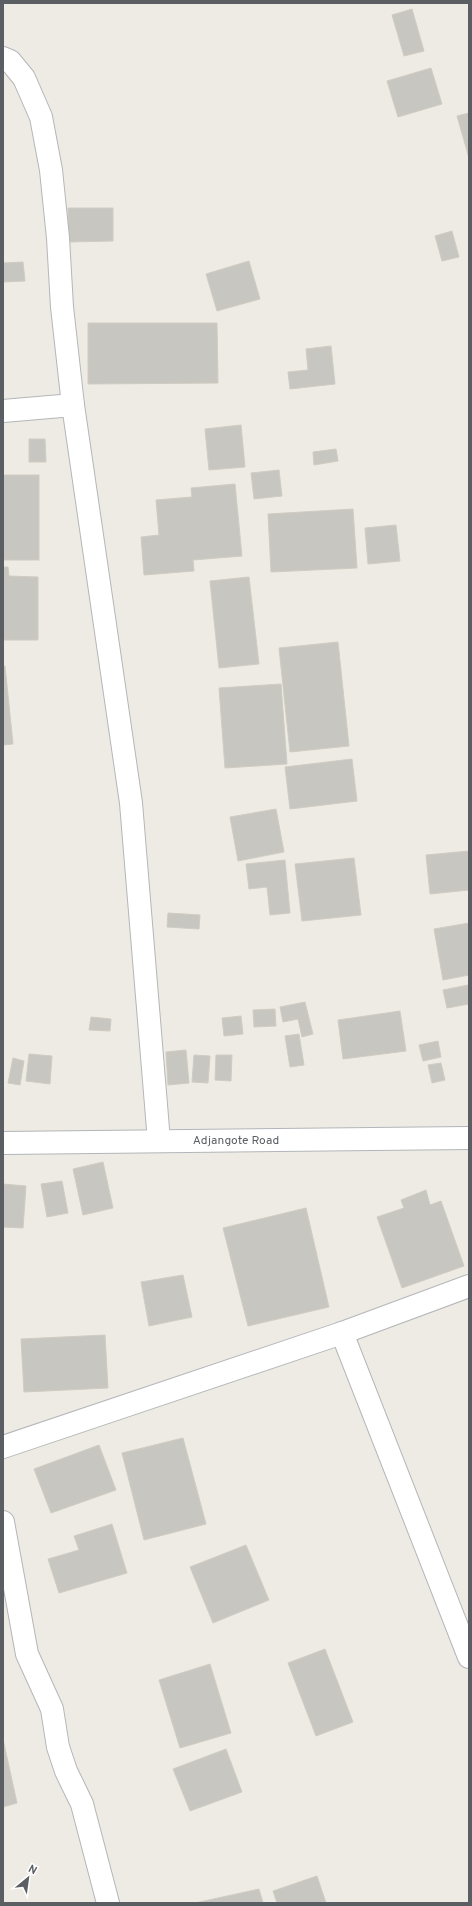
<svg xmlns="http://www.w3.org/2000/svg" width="472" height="1906" font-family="Overpass,sans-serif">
	<rect width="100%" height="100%" fill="#edebe3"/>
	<g fill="#c8c6c0" stroke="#d1ccc2">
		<polygon points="412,9 424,51 404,56 392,15"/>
		<polygon points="431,68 442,104 398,117 387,81"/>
		<polygon points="469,113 469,158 457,116"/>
		<polygon points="68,208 113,208 113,241 69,242"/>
		<polygon points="452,231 459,257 442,261 435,236"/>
		<polygon points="249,261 260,299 217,311 206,274"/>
		<polygon points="23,262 25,281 3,282 3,263"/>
		<polygon points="88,323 217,323 218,383 88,384"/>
		<polygon points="331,346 335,384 290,389 288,372 308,370 306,349"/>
		<polygon points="241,425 245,467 209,470 205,429"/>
		<polygon points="29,439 45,439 46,462 29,462"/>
		<polygon points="336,449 338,461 314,465 313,452"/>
		<polygon points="279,470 282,496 254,499 251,473"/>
		<rect x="3" y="475" width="36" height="85"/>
		<polygon points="235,484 242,556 193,560 194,571 144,575 141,537 159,535 156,500 192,497 191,488"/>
		<polygon points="353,509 357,568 271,572 268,514"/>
		<polygon points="396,525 400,561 368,564 365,528"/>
		<polygon points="3,567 8,567 9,576 38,577 38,640 3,640"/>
		<polygon points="249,577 259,664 219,668 210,581"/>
		<polygon points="338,642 349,746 290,752 279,648"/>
		<polygon points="3,666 5,666 13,744 3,745"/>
		<polygon points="281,684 287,764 225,768 219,688"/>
		<polygon points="352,759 357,801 290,809 285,767"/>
		<polygon points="276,809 284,852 238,861 230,817"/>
		<polygon points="469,851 469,890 430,894 426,855"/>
		<polygon points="354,858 361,915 302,921 295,864"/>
		<polygon points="285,860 290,913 270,915 267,887 249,889 246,864"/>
		<polygon points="168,913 200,915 199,929 167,927"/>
		<polygon points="469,923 469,975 443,980 434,929"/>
		<polygon points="468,985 469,1004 447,1008 443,990"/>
		<polygon points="305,1002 313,1034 302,1037 298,1019 283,1022 280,1007"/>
		<polygon points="275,1009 276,1026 254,1027 253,1010"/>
		<polygon points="400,1011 406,1051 343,1059 338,1020"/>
		<polygon points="241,1016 243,1034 224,1036 222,1018"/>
		<polygon points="91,1017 111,1019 110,1031 89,1030"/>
		<polygon points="299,1034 304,1065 290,1067 285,1036"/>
		<polygon points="438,1041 441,1057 423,1061 419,1045"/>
		<polygon points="186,1050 189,1083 168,1085 166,1052"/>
		<polygon points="29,1054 52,1056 50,1084 26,1081"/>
		<polygon points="194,1055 210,1056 208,1083 192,1082"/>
		<polygon points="216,1055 232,1055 231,1081 215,1080"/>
		<polygon points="13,1058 24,1061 20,1085 8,1083"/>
		<polygon points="441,1063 445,1080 432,1083 428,1065"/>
		<polygon points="103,1162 113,1208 83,1215 73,1169"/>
		<polygon points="62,1181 68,1213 47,1217 41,1184"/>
		<polygon points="3,1184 26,1186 23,1228 3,1227"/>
		<polygon points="426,1190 430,1205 441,1201 464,1266 402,1288 377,1217 404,1208 401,1200"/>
		<polygon points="306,1208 329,1307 248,1326 223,1228"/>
		<polygon points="183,1275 192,1317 149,1326 141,1282"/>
		<polygon points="105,1335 108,1388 24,1392 21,1339"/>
		<polygon points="183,1438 206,1524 144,1540 122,1453"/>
		<polygon points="99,1445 116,1490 51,1513 34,1469"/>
		<polygon points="112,1524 127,1573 59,1593 48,1559 79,1550 74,1536"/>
		<polygon points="246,1545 269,1600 213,1623 190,1567"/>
		<polygon points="325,1649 353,1722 316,1736 288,1663"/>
		<polygon points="210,1664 231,1733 180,1748 159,1680"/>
		<polygon points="3,1739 17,1803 3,1807"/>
		<polygon points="226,1749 242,1792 190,1811 173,1769"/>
		<polygon points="317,1876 326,1903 277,1903 273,1891"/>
		<polygon points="259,1889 263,1903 195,1903"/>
	</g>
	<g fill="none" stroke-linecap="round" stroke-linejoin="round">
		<g stroke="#b4b6b9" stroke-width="24">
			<g id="street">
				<polyline points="3,58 10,61 24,78 41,117 51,170 58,238 62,307 73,405 131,803 159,1141"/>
				<polyline points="3,411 73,405"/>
				<polyline points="342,1333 469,1657"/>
				<polyline points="3,1447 342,1333 469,1286"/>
				<polyline points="3,1522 27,1654 52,1709 58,1747 66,1771 82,1804 108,1903"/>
			</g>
		</g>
		<g stroke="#b2b6ba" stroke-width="24">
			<polyline id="secondary" points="3,1143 469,1138"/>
		</g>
		<use href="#street" stroke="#fff" stroke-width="22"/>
		<use href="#secondary" stroke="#fff" stroke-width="22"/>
	</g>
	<g text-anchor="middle" stroke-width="3.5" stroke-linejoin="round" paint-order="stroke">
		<g font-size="12" fill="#5b5f63" stroke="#fff">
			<text x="236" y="1144">Adjangote Road</text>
		</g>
	</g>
	<rect width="472" height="1906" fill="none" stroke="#5b5f63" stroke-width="8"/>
	<g transform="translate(28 1878) rotate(29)" stroke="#ffffff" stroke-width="3" paint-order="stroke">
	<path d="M0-3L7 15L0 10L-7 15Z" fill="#5b5f63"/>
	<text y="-6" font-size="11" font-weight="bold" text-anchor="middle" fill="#5b5f63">N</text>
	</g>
</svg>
